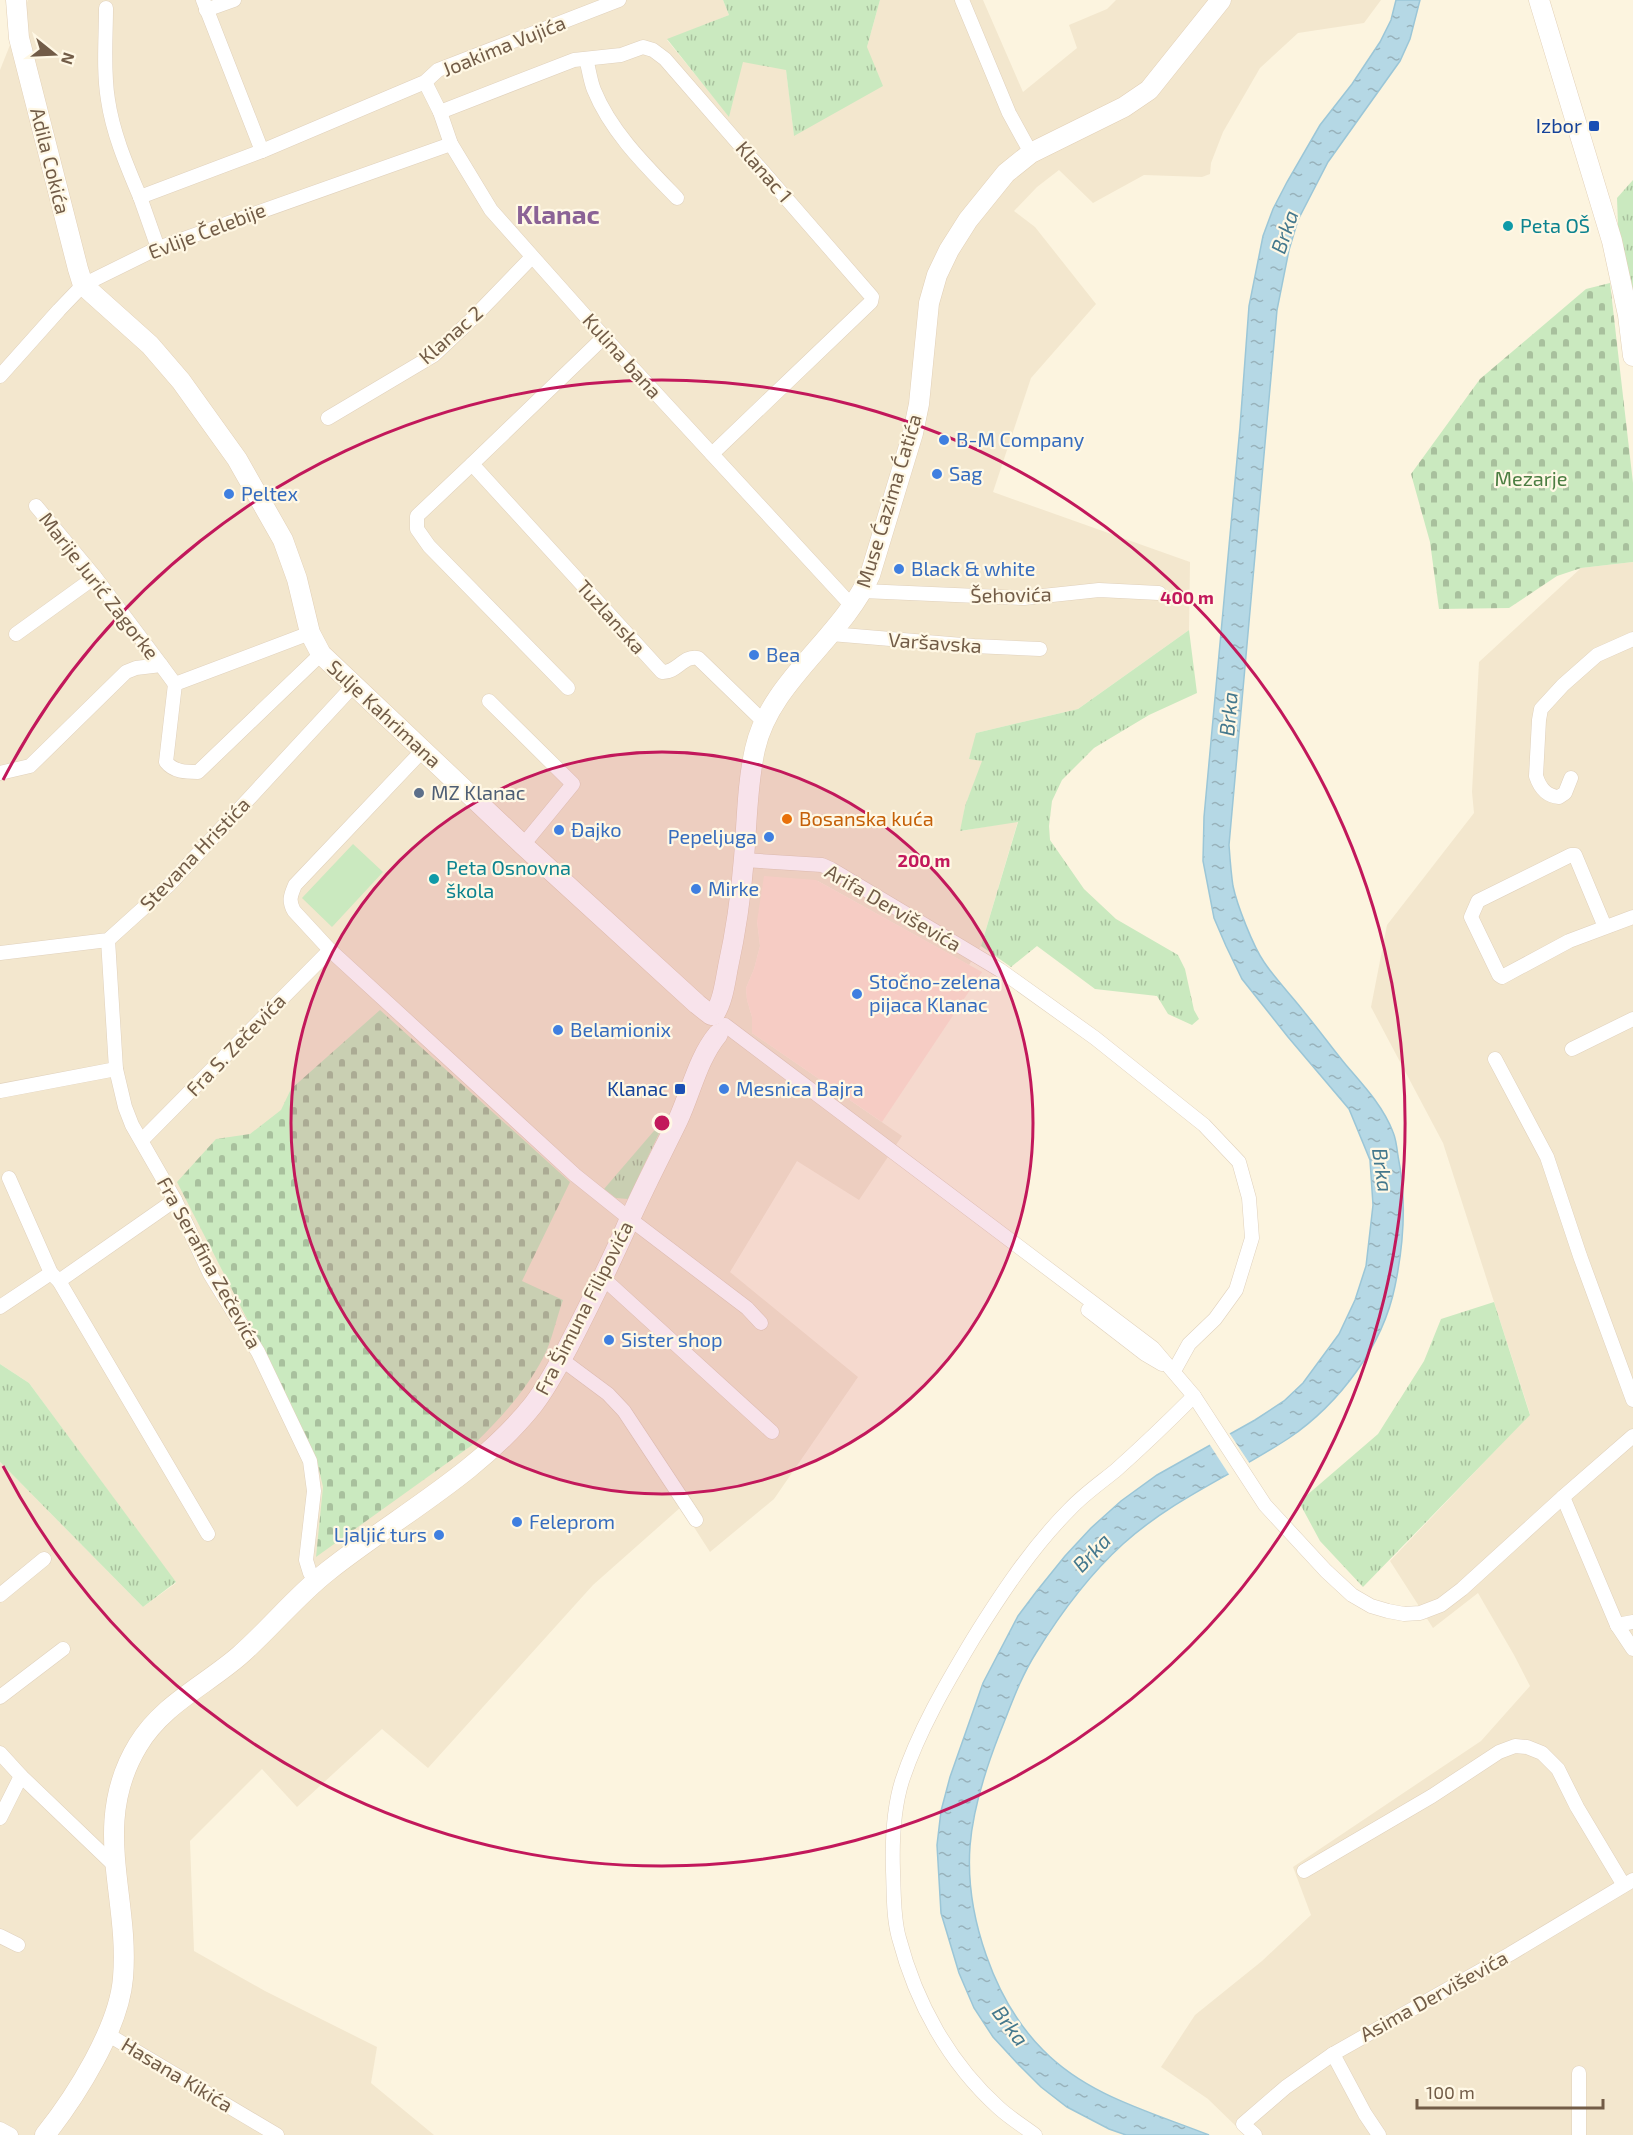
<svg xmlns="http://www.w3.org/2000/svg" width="1633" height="2135" font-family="'Exo 2',sans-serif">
	<defs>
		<pattern id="grass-tufts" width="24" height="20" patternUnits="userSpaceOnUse" patternTransform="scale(1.5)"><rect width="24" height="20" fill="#cae9bf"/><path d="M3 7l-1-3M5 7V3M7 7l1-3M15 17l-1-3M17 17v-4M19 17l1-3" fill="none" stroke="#a8c09d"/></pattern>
		<pattern id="cemetery-stones" width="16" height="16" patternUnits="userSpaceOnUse" patternTransform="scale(1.5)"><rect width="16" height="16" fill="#cae9bf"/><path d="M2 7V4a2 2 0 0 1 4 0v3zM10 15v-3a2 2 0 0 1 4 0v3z" fill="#a8c09d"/></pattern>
		<pattern id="water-ripples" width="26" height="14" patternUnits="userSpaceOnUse" patternTransform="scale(1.5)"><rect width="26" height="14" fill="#b5d8e5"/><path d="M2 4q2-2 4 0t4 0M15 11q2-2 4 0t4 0" fill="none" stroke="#98b2bb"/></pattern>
	</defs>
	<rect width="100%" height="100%" fill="#fcf4df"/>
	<g fill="#f3e7ce">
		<polygon points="28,0 723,0 729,15 667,40 729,116 742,61 786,69 794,135 867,47 880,0 983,0 1023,92 1077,48 1069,25 1107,9 1116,0 1381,0 1364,23 1298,33 1260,68 1223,132 1211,163 1210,174 1202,177 1144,175 1093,203 1059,170 1037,187 1014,211 1035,227 1096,304 1031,378 993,492 1190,562 1189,630 1078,709 976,733 983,761 965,806 961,831 1018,821 981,946 969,965 818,881 757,921 760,946 754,969 746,988 747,1000 752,1017 752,1033 902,1136 859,1200 797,1161 730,1272 858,1377 774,1499 710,1552 681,1507 593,1585 428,1768 382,1729 297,1807 262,1769 190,1841 194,1951 265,1991 377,2047 371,2083 434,2135 0,2135 0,1462 143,1607 176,1583 29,1383 0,1364 0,70"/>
		<polygon points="1633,562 1633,2135 1245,2135 1208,2099 1161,2067 1195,2015 1262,1961 1311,1915 1293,1867 1481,1741 1530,1686 1514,1655 1478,1593 1433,1628 1390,1561 1530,1414 1443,1143 1371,1007 1387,925 1474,813 1472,792 1479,662 1581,568"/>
	</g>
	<polygon fill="#fde5d3" points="764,876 816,880 982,972 882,1122 752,1033 752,1017 747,1000 746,988 754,969 760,946 757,921"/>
	<g fill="url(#grass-tufts)">
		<polygon points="723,0 880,0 867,47 883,86 794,136 786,70 743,62 729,117 667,39 729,15"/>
		<polygon points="1633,180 1633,327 1619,253 1617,198"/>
		<polygon points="1189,630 1197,693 1149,715 1094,748 1062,780 1052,801 1049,826 1050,840 1084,889 1116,919 1178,955 1185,969 1194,1010 1199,1019 1192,1025 1168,1014 1157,996 1095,989 1037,946 1011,967 981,946 1018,822 960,831 965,806 982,761 969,759 976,733 1078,709"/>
		<polygon points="659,1125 662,1127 628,1199 616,1198 604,1189"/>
		<polygon points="1494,1302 1530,1415 1363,1587 1320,1541 1299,1502 1378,1434 1424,1361 1441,1319"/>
		<polygon points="0,1364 29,1383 176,1582 143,1607 0,1462"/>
	</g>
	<g fill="url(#cemetery-stones)">
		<polygon points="1610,283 1633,483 1633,562 1581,568 1557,576 1509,608 1439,609 1430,542 1411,474 1480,379 1586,289"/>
		<path d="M380 1010 570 1182 522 1281 563 1300C556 1319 552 1341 543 1358 526 1390 501 1418 475 1443L316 1557 323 1487 318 1465 291 1405 177 1182 216 1139 250 1134 281 1110 291 1089Z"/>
	</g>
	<polygon fill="#cae9bf" points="353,844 383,872 332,927 302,898"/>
	<path fill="url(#water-ripples)" stroke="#9bc6d7" stroke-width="1.5" d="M1396 0H1420L1410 39 1400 61 1328 162 1298 220 1289 250 1277 310 1229 845C1230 859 1231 873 1233 886 1237 905 1253 946 1264 962 1276 980 1292 996 1305 1013 1319 1030 1332 1048 1346 1065 1364 1086 1383 1106 1393 1132 1396 1139 1397 1148 1398 1156 1407 1200 1404 1243 1395 1286 1383 1346 1339 1404 1289 1438 1233 1475 1174 1498 1123 1544 1089 1575 1060 1614 1036 1653 1020 1678 1010 1708 999 1735 985 1771 973 1808 970 1846 965 1915 994 2001 1043 2050 1088 2096 1151 2112 1209 2135H1126L1109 2129 1067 2107 1041 2087 1017 2063 993 2037 974 2008 959 1973 941 1913 937 1845 941 1811 950 1777 983 1683 1018 1616 1036 1592 1065 1556 1091 1528 1121 1501 1157 1475 1255 1420 1284 1401 1303 1383 1339 1334 1355 1300 1366 1266 1373 1205 1370 1160 1349 1109 1288 1037 1242 979 1226 946 1214 918 1203 861 1204 817 1240 427 1249 306 1263 236 1273 209 1287 182 1320 125 1352 84 1380 42 1391 20Z"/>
	<polygon fill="#fcf4df" points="1228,1431 1250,1464 1230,1476 1208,1442"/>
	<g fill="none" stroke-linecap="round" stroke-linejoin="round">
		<g stroke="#e0d1bc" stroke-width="15">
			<g id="street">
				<polyline points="203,0 262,151"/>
				<polyline points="962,0 1009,113 1031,153"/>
				<path d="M106 8C106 38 103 70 108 100 113 134 127 166 140 197L262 151 425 82 438 70 619 0"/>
				<polyline points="206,10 234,0"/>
				<path d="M586 59C589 69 590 80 594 90 611 132 646 166 677 198"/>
				<polyline points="425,82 440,112 451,144 491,210 604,337 852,606"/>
				<polyline points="440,112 574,60 621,55 643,47 653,50 665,59 872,297 871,302 712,454"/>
				<polyline points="140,197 158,248"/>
				<polyline points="0,376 59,310 83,285 158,248 451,144"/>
				<polyline points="328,418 434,355 471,320 532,257"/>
				<polyline points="472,464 604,337"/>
				<polyline points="36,506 95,577 161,665"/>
				<polyline points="863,591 1024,598 1099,590 1159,593"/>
				<polyline points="16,634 95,577"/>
				<polyline points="831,634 974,646 1040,649"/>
				<path d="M175 684 166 762C174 772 186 772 198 772L321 654"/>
				<path d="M568 688 429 546 417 529V516L472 464 662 672C677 673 683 655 698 658L763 721"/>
				<polyline points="489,701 573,784 523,845"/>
				<path d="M423 750 295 885C291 895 288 900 294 911L330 950 575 1175 630 1219 747 1308 761 1323"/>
				<polyline points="0,773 30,766 126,672 136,668 161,665 175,684 310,633"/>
				<path d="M1571 778 1565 793 1559 797C1546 796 1540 788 1536 776L1539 720 1541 709 1563 685 1597 655 1633 639"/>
				<polyline points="744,860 822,865 831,869 1000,970 1095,1038 1204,1125 1239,1162 1249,1198 1252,1238 1236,1290 1215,1319 1189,1344 1174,1371"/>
				<polyline points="1605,927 1575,855 1571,855 1478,901 1471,917 1499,975 1502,977 1569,941 1633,917"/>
				<polyline points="108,940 116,1069 125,1107 132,1125 175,1200 210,1274 258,1352 310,1461 314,1491 306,1560 310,1573 317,1580"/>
				<polyline points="0,953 108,940 169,885 354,685"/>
				<polyline points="725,1025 1153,1348 1194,1396 1265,1505 1326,1571 1352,1595 1371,1606 1388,1611 1404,1614 1420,1613 1441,1605 1462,1589 1563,1497 1633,1436"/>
				<polyline points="1572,1049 1633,1019"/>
				<polyline points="1495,1059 1547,1157 1580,1256 1633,1400"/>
				<polyline points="0,1091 116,1069"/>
				<polyline points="142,1140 330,950"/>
				<polyline points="9,1178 51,1273 59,1281 208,1534"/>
				<polyline points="603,1278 772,1432"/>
				<polyline points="59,1281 175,1200"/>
				<polyline points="0,1307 51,1273"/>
				<polyline points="1088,1310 1145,1354 1162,1364"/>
				<polyline points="561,1359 608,1394 624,1411 696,1520"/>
				<polyline points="1563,1497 1617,1625 1633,1622"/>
				<polyline points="0,1595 44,1559"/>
				<polyline points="1617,1625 1633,1649"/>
				<polyline points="0,1697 63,1649"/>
				<polyline points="0,1753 21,1776 114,1865"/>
				<polyline points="0,1818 21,1776"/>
				<polyline points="1304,1871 1432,1796 1499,1752 1515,1746 1527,1747 1542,1753 1558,1769 1577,1807 1623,1884"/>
				<polyline points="0,1936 18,1945"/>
				<polyline points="107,2034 277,2135"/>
				<polyline points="1333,2054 1365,2114 1379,2135"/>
				<polyline points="1579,2073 1579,2135"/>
				<polyline points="0,2129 11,2135"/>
				<path d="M1035 2135C1023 2126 1010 2118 999 2108 949 2063 916 2003 899 1938 893 1917 894 1893 893 1871 892 1841 893 1810 902 1781 918 1732 946 1684 973 1639 1001 1594 1032 1547 1070 1509 1083 1495 1100 1483 1115 1471 1142 1447 1168 1422 1194 1396"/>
				<polyline points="1255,2135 1243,2124 1286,2087 1333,2054 1510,1954 1633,1880"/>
			</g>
		</g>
		<g stroke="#e2d0b7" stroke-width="21">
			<g id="secondary">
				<polyline points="16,0 19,38 78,269 83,285 150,345 181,381 237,459 283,540 297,579 310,633 321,654 523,845 697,1004 711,1015"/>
				<polyline points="1539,0 1612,241 1628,315 1633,356"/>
				<path d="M714 1015C723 1001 725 983 728 967 736 931 741 895 744 858 747 822 747 785 755 749 770 681 842 638 870 575L913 433 919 404 929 303 937 275 949 250 968 220 1006 173 1031 153 1124 107 1149 90 1221 0"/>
				<path d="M45 2135C76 2096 119 2028 123 1978 130 1896 90 1824 138 1745 162 1705 204 1686 239 1656 270 1629 296 1596 328 1571 396 1517 478 1474 533 1405 547 1387 558 1366 568 1347 588 1308 607 1270 625 1230 641 1193 660 1157 678 1120 691 1092 698 1058 718 1034"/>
			</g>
		</g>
		<use href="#street" stroke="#fff" stroke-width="14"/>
		<use href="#secondary" stroke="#fff" stroke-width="20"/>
	</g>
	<circle cx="662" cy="1123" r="371" fill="#c2185b" fill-opacity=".12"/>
	<g fill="none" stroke="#c2185b" stroke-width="3">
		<circle cx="662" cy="1123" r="371"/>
		<path d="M3 780A743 743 0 1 1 3 1466"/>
	</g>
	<g fill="#1a4fb4" stroke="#fff8e5" stroke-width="2">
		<rect x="1588" y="120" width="12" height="12" rx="3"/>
		<rect x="674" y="1083" width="12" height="12" rx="3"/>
	</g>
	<g fill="#0f9aa8" stroke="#fff8e5" stroke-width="2">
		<circle cx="1508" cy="226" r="6"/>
		<circle cx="434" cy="879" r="6"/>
	</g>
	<g fill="#3f7fe0" stroke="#fff8e5" stroke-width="2">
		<circle cx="944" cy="440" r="6"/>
		<circle cx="937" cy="474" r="6"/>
		<circle cx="229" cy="494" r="6"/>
		<circle cx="899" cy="569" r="6"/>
		<circle cx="754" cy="655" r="6"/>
		<circle cx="559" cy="830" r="6"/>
		<circle cx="769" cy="837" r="6"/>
		<circle cx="696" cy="889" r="6"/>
		<circle cx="857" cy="994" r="6"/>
		<circle cx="558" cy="1030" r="6"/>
		<circle cx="724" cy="1089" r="6"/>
		<circle cx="609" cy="1340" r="6"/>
		<circle cx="517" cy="1522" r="6"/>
		<circle cx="439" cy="1535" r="6"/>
	</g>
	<circle fill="#5c6f8a" stroke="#fff8e5" stroke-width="2" cx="419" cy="793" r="6"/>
	<circle fill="#e8710a" stroke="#fff8e5" stroke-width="2" cx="787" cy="819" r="6"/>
	<g text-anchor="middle" stroke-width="4.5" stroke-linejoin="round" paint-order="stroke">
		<g font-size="20" fill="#725c47" stroke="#fff8e5">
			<text transform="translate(504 46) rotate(-22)" y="7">Joakima Vujića</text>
			<text transform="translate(50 161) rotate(76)" y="7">Adila Cokića</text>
			<text transform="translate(764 172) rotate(49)" y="7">Klanac 1</text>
			<text transform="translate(207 231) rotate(-21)" y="7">Evlije Čelebije</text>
			<text transform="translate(451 335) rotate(-41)" y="7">Klanac 2</text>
			<text transform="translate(622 356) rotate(48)" y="7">Kulina bana</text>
			<text transform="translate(889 501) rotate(-73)" y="7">Muse Ćazima Ćatića</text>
			<text transform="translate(99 586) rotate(52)" y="7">Marije Jurić Zagorke</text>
			<text transform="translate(1011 595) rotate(-1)" y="7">Šehovića</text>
			<text transform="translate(611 617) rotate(48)" y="7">Tuzlanska</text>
			<text transform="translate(935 643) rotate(4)" y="7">Varšavska</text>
			<text transform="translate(384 714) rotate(43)" y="7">Sulje Kahrimana</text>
			<text transform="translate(195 854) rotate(-46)" y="7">Stevana Hristića</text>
			<text transform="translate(893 908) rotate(30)" y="7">Arifa Derviševića</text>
			<text transform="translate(236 1045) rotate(-46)" y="7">Fra S. Zečevića</text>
			<text transform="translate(209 1263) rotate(61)" y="7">Fra Serafina Zečevića</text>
			<text transform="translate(584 1308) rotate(-63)" y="7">Fra Šimuna Filipovića</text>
			<text transform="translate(1434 1996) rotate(-29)" y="7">Asima Derviševića</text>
			<text transform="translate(177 2075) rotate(31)" y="7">Hasana Kikića</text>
		</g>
		<g font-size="20" fill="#164399" stroke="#fff8e5" text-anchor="end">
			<text x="1582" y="133">Izbor</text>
			<text x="668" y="1096">Klanac</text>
		</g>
		<g font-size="20" fill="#0d838f" stroke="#fff8e5" text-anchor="start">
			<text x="1520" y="233">Peta OŠ</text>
			<text x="446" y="875">Peta Osnovna<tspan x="446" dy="23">škola</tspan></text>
		</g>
		<g font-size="20" fill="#366cbe" stroke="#fff8e5" text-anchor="start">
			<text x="956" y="447">B-M Company</text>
			<text x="949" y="481">Sag</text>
			<text x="241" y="501">Peltex</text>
			<text x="911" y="576">Black &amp; white</text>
			<text x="766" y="662">Bea</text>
			<text x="571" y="837">Đajko</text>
			<text x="757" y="844" text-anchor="end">Pepeljuga</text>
			<text x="708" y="896">Mirke</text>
			<text x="869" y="989">Stočno-zelena<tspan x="869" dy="23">pijaca Klanac</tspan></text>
			<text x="570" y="1037">Belamionix</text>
			<text x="736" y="1096">Mesnica Bajra</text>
			<text x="621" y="1347">Sister shop</text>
			<text x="529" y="1529">Feleprom</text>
			<text x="427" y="1542" text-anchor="end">Ljaljić turs</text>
		</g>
		<g font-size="20" fill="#4c7e42" stroke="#fff8e5">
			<text x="1531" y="486">Mezarje</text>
		</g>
		<g font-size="20" fill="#4e5e75" stroke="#fff8e5" text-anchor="start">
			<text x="431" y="800">MZ Klanac</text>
		</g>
		<g font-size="20" fill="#c56008" stroke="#fff8e5" text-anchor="start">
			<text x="799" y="826">Bosanska kuća</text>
		</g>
		<g font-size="21" font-style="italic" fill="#44788d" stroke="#fff8e5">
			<text transform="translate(1285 232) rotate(-71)" y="7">Brka</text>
			<text transform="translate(1229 714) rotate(-85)" y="7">Brka</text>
			<text transform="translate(1382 1170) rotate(82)" y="7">Brka</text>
			<text transform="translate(1092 1553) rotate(-46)" y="7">Brka</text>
			<text transform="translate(1010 2026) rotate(53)" y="7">Brka</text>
		</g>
		<g font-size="26" font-weight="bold" fill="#8b6396" stroke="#fff8e5">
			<text x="558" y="224">Klanac</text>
		</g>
	</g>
	<circle cx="662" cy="1123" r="9" fill="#c2185b" stroke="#fff8e5" stroke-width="3"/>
	<g font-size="18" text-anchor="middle" font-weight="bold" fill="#c2185b" stroke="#fff8e5" stroke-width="4.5" stroke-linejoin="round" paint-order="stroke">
		<text x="1187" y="604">400 m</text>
		<text x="924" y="867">200 m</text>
	</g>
	<g transform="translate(54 54) rotate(108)" stroke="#fff8e5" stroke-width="4.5" paint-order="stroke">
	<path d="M0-4.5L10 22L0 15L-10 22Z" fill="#725c47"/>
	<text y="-9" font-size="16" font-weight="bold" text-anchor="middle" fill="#725c47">N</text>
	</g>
	<path d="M1417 2099v9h186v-9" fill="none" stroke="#725c47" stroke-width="3"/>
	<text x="1426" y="2099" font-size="18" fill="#725c47" stroke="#fff8e5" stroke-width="4.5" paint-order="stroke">100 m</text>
</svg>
